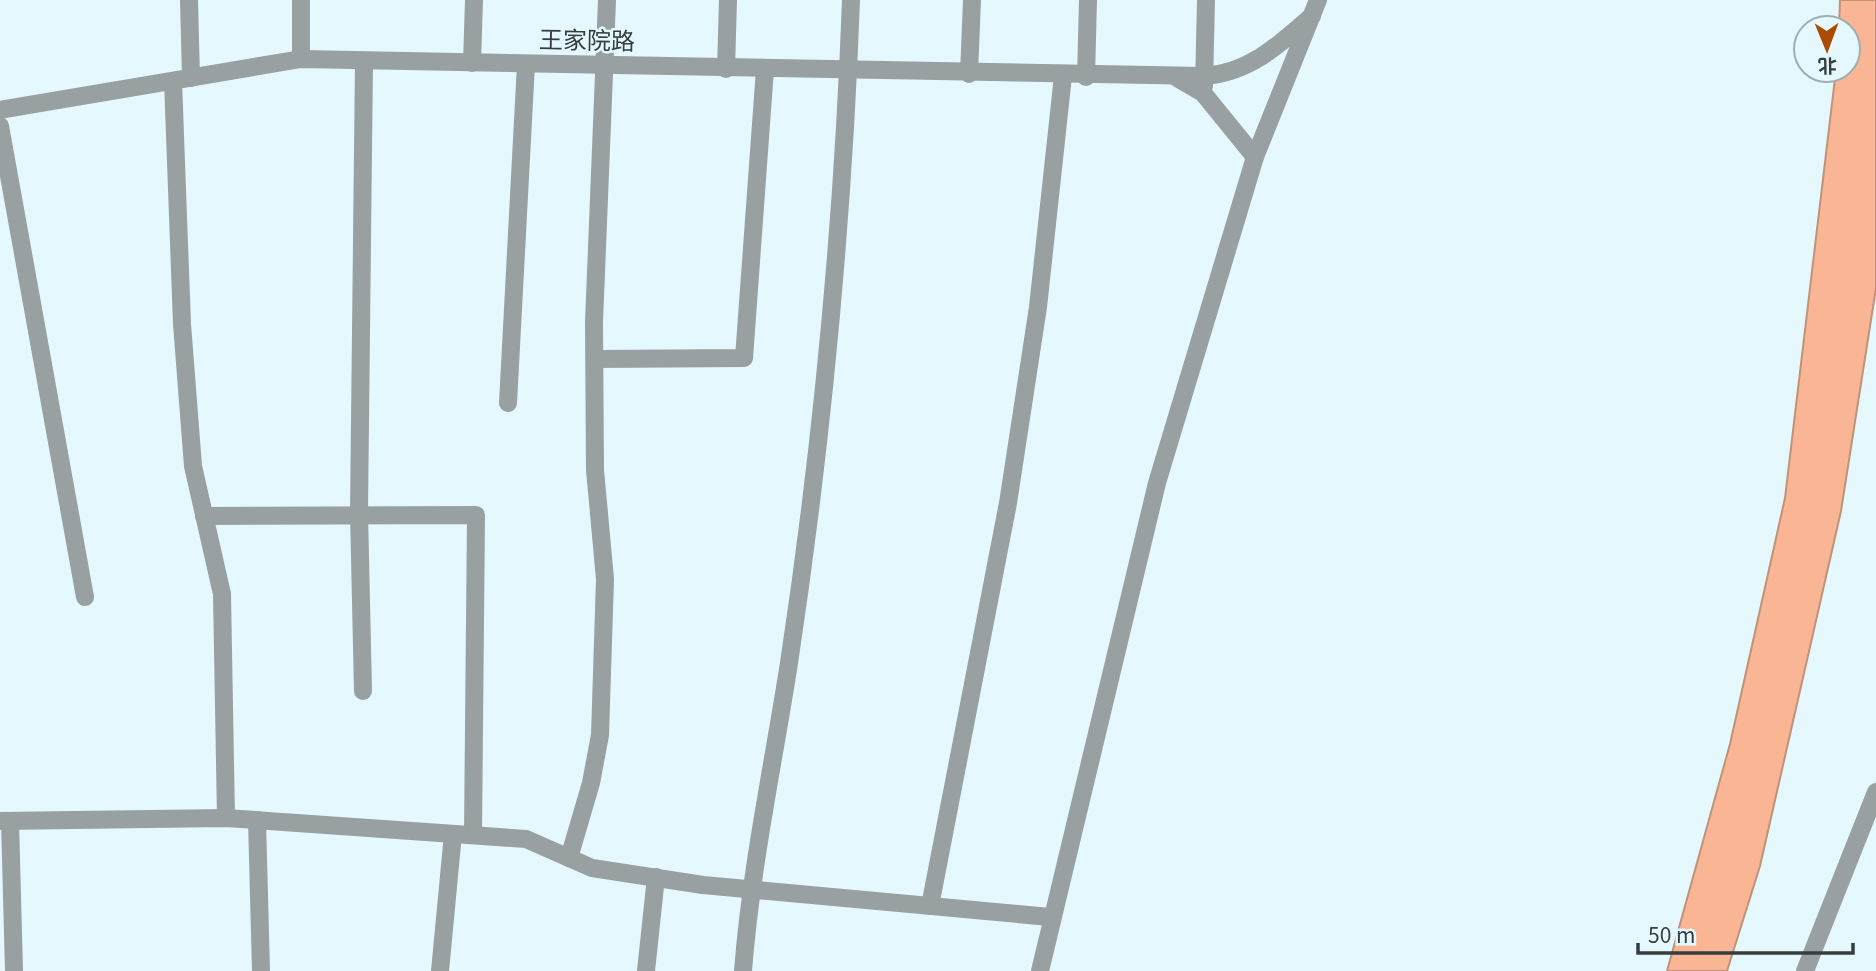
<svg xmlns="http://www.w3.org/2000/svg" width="1876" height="971" font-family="Georgia,'Noto Sans SC',serif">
	<rect width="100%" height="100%" fill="#e5f8fe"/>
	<polygon fill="#fab694" stroke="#bf927a" stroke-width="2" points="1840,0 1876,0 1876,288 1841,511 1760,866 1727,971 1667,971 1730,744 1785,498 1836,70 1848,70 1848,28 1839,28"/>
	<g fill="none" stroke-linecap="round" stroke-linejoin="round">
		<g stroke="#98a0a2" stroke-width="18">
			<polyline points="189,0 191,78"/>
			<polyline points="301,59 301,0"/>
			<polyline points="472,63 474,0"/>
			<polyline points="726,69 728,0"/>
			<polyline points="969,74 972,0"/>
			<polyline points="1086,77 1088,0"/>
			<polyline points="1177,78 1203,93 1255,157"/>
			<polyline points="173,81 182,324 193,466 222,594 226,818"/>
			<polyline points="1204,86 1206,0"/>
			<path d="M0 110 301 59 1204 76C1249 73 1279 45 1312 16"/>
			<polyline points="0,126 85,597"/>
			<polyline points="595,359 744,358 765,69"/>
			<polyline points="508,403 526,64"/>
			<polyline points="204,516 476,515 473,835"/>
			<polyline points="363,691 359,512 364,61"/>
			<polyline points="257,820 261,971"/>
			<polyline points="0,821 226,818 526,839 592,868 703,885 1050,917"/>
			<polyline points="10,821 14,971"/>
			<polyline points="569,858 591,783 600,735 605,579 595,470 594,322 607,0"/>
			<polyline points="930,906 1008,503 1038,307 1063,76"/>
			<polyline points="440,971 453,834"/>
			<polyline points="646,971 656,877"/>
			<path d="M743 971C751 867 773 766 789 663 822 444 843 221 851 0"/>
			<polyline points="1040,971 1157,483 1255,157 1318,0"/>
			<polyline points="1805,971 1876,792"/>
		</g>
	</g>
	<g text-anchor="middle" stroke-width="5" stroke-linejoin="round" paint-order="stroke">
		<g font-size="24" fill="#353d3f" stroke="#e5f8fe">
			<text transform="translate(587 41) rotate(1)" y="8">王家院路</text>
		</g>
	</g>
	<g transform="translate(1827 49) rotate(179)"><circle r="33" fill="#e5f8fe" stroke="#9fadb2" stroke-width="2"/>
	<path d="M0-5L12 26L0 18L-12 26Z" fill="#ab4b02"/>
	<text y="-10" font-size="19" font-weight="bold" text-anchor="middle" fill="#353d3f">北</text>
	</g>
	<path d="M1638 943v10h215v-10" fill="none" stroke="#353d3f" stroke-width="3.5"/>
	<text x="1648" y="943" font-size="21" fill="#353d3f" stroke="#e5f8fe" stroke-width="5" paint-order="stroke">50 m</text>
</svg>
